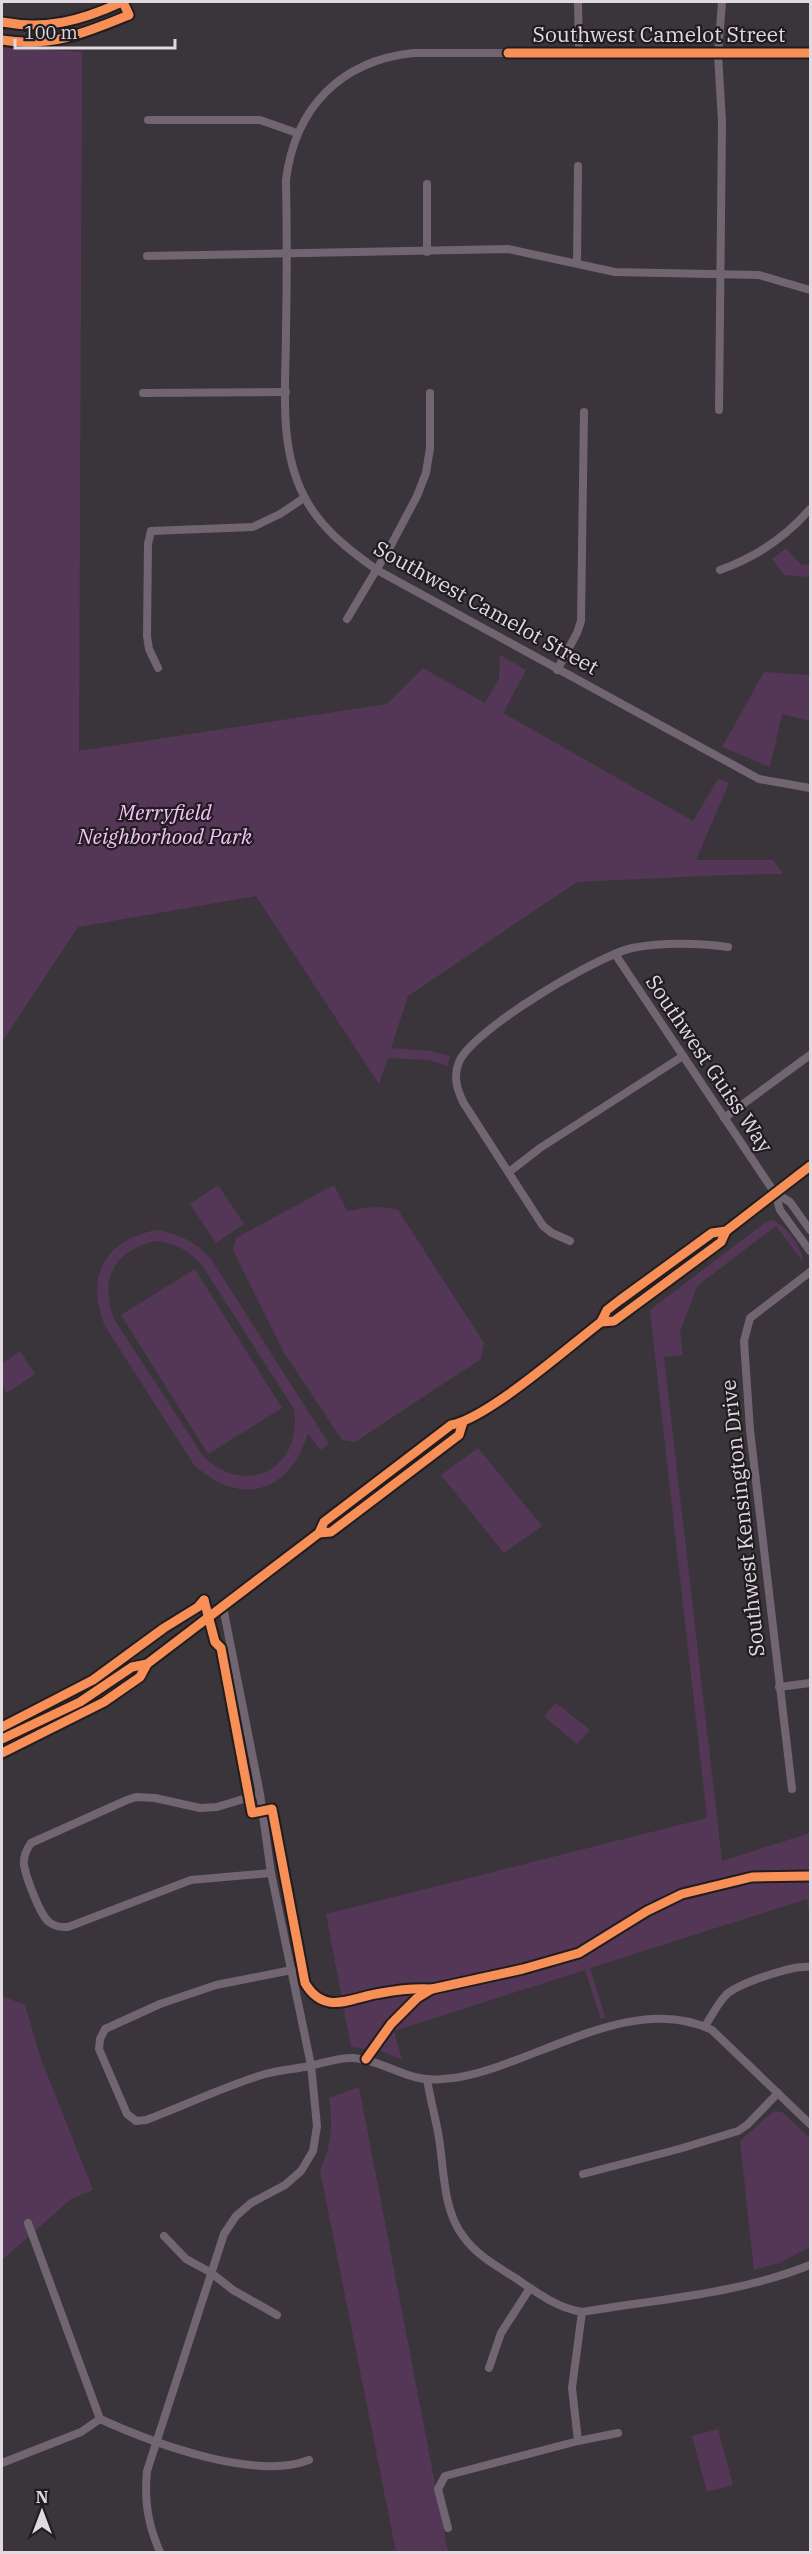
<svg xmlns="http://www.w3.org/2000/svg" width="812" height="2554" font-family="'IBM Plex Serif',serif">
	<rect width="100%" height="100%" fill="#3a353a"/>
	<g fill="#543756" fill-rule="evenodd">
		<polygon points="2,47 82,52 79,751 387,704 423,668 485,703 499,679 500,655 526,670 503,713 693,821 718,779 729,783 696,860 773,860 783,874 726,875 577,882 408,996 391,1048 431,1051 450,1056 447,1066 430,1060 388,1058 379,1084 256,896 78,927 2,1042"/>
		<polygon points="786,548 800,564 810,565 810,577 784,575 772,559"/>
		<polygon points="764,672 810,675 810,721 782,714 770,767 722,747"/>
		<polygon points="218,1185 244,1224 216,1243 190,1204"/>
		<path d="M334 1185 347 1211C365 1208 380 1204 398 1210L484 1343 481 1359 355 1442 342 1440 283 1351 233 1250 236 1238Z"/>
		<path d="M772 1220C784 1223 804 1249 803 1262L776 1226 697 1286 680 1332 683 1355 664 1357 722 1861 810 1833V1919L807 1899 590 1968 605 2017 601 2019 585 1970 394 2031 402 2060 381 2051 351 2047 326 1914 707 1818 650 1310 766 1222Z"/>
		<path d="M156 1230C180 1234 194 1241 211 1259L329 1444 320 1450 308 1433C290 1493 241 1508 194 1465L105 1326C85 1276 104 1241 156 1230ZM156 1241C177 1244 188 1250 202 1265L294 1409C303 1469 246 1498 203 1456L114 1319C99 1279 114 1250 156 1241Z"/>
		<polygon points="195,1269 282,1408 208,1454 121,1315"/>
		<polygon points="20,1351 35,1374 7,1393 2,1385 2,1364"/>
		<polygon points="478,1448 542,1526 504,1553 441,1475"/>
		<polygon points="556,1703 590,1730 577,1744 544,1716"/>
		<polygon points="2,1996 25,2005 41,2059 93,2190 71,2199 2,2260"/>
		<path d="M359 2087 448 2552H396L320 2170C332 2144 333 2125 329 2098Z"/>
		<polygon points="774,2111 782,2112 810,2138 810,2247 779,2263 754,2270 740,2141"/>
		<polygon points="718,2429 733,2485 707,2492 692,2436"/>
	</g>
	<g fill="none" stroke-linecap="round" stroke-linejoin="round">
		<g stroke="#706570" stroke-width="8">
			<polyline points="578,2 579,53"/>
			<path d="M810 53H413C340 61 295 108 286 180 287 230 287 281 286 331 286 385 278 446 304 496 320 528 349 550 377 570L759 779 810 788"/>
			<polyline points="148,120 260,120 297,133"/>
			<polyline points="427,184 427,252"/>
			<polyline points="147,256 508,249 615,272 759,275 810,290"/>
			<polyline points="577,263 578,166"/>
			<polyline points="143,393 286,392"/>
			<polyline points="719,410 722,122 718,54 722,2"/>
			<path d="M720 570C757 557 785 538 810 509"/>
			<polyline points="347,619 390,547 417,496 426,473 430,448 430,393"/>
			<polyline points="158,668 149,649 147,636 148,544 151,531 253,527 280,514 304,498"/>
			<polyline points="557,670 577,633 581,621 584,412"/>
			<polyline points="615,954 766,1180 775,1193 790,1202 810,1230"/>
			<polyline points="724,1118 810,1055"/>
			<polyline points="509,1172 540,1148 683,1056"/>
			<polyline points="775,1193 780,1210 810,1251"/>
			<path d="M570 1241 552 1233 543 1226 463 1102C457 1089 453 1076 459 1062 472 1030 597 956 632 948 664 942 696 943 728 947"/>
			<polyline points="779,1687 810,1683"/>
			<polyline points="792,1789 750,1430 744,1341 750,1318 810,1272"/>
			<path d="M260 1794 217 1807 200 1808 155 1798 136 1797 127 1800 31 1843C26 1850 23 1856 24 1865 26 1877 40 1915 49 1922 55 1927 61 1927 68 1927L191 1880 271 1873"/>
			<path d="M292 1970 216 1985 160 2004 105 2029 100 2039 99 2049 127 2114 136 2121 146 2120C186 2105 225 2086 265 2074 280 2070 295 2069 310 2066 324 2063 339 2057 354 2058 378 2060 396 2073 419 2078 432 2081 446 2079 460 2077 537 2063 634 1991 712 2030L810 2124"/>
			<path d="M705 2026C712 2016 717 2004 726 1995 739 1983 793 1965 810 1967"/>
			<path d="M427 2079C430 2099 436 2119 439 2138 444 2170 443 2210 463 2236 476 2255 498 2267 517 2279 537 2293 558 2308 582 2312 659 2299 738 2294 810 2265"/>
			<polyline points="583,2174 679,2149 738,2131 747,2125 778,2093"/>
			<path d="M28 2223 100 2419C153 2443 254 2481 309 2460"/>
			<polyline points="164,2236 186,2259 210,2272 233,2290 277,2315"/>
			<polyline points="489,2368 501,2333 530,2288"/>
			<polyline points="578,2441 572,2388 582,2312"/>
			<polyline points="2,2463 81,2432 100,2419"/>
			<polyline points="448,2528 438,2489 445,2476 578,2441 618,2433"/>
			<path d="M160 2552C148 2525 144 2501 147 2471L224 2234 236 2216 251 2203 285 2185 301 2171 313 2151 317 2126 311 2065 271 1873 260 1794 223 1607"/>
		</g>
		<g stroke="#7b6f7c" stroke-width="12">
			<path d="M2 22C46 30 81 21 122 2"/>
			<polyline points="601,1322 614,1321 721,1242 726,1231"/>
			<polyline points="319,1533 331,1532 459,1435 463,1422"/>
			<path d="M2 1739 80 1702 132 1667 147 1664 319 1533 324 1522 451 1425C488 1418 567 1348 601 1322L607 1310 620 1300 712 1233 726 1231 810 1166"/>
			<polyline points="2,1753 104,1702 140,1677 147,1664"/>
		</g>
		<g stroke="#201c20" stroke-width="13">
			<g id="cycleway">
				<path d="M2 22C46 30 81 21 122 2"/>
				<path d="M2 40C51 48 85 33 129 15L123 2"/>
				<polyline points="508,53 810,53"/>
				<polyline points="601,1322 614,1321 721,1242 726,1231"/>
				<polyline points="319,1533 331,1532 459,1435 463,1422"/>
				<path d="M204 1600 215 1642 221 1648 252 1813 272 1809 305 1983C325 2017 352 1997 381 1993 397 1990 416 1988 432 1989"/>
				<polyline points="2,1727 93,1680 164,1628 198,1607 204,1600"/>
				<path d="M2 1739 80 1702 132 1667 147 1664 319 1533 324 1522 451 1425C488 1418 567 1348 601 1322L607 1310 620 1300 712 1233 726 1231 810 1166"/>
				<polyline points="2,1753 104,1702 140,1677 147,1664"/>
				<polyline points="366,2059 391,2024 417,1998 432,1989 523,1969 579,1953 647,1911 682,1894 752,1877 810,1876"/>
			</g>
		</g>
		<use href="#cycleway" stroke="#f78f57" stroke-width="9"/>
	</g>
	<g text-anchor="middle" stroke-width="4.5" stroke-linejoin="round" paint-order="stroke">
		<g font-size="21" fill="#e0dae0" stroke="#201c20">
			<text x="659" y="42">Southwest Camelot Street</text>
			<text transform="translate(486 608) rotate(29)" y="7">Southwest Camelot Street</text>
			<text transform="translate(709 1064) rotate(56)" y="7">Southwest Guiss Way</text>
			<text transform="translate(743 1518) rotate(-96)" y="7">Southwest Kensington Drive</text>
		</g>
		<g font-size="21" font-style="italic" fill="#f7c0fa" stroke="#201c20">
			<text x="165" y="820">Merryfield<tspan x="165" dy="24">Neighborhood Park</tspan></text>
		</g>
	</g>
	<rect width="812" height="2554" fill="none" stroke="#e0dae0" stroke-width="6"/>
	<g transform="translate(42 2512)" stroke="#201c20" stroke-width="4.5" paint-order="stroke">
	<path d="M0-4.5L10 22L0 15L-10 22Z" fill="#e0dae0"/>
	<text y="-9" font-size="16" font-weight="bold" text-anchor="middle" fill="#e0dae0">N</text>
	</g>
	<path d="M15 39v9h160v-9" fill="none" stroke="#e0dae0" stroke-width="3"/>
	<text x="24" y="39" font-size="18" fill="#e0dae0" stroke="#201c20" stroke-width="4.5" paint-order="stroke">100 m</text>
</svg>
